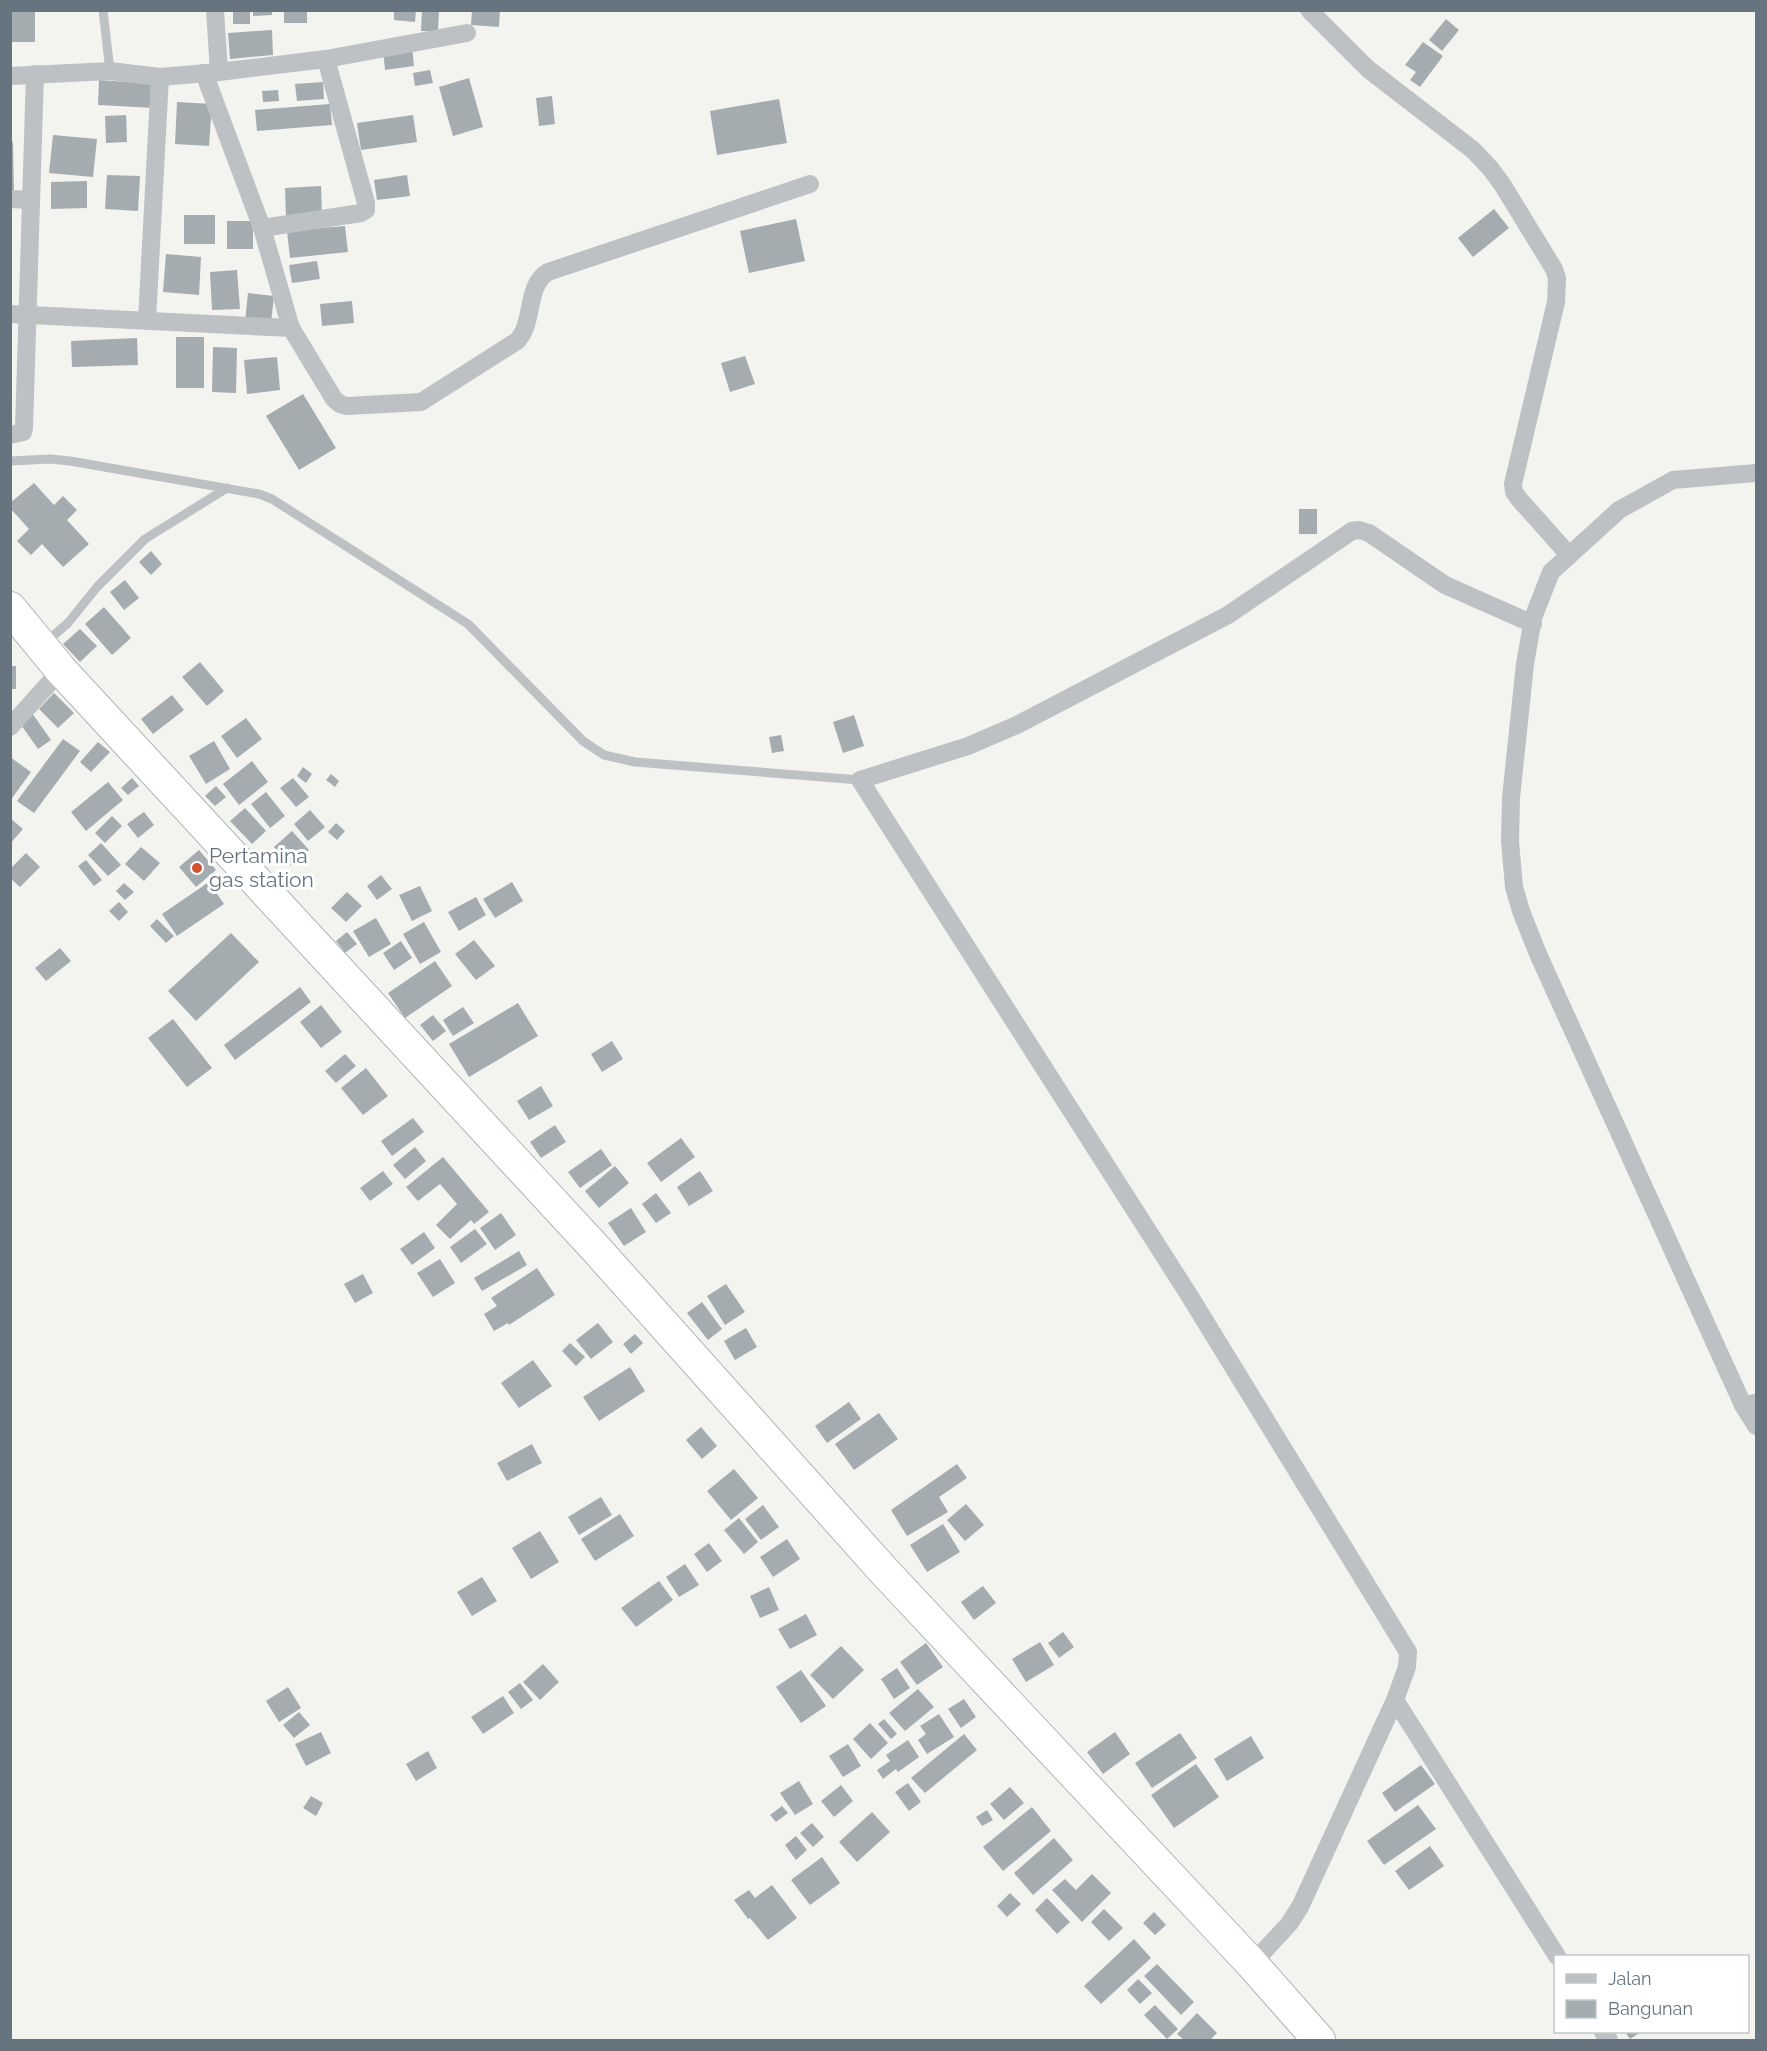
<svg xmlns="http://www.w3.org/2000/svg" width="1767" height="2051" font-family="Raleway,sans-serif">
	<rect width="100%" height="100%" fill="#f3f3f0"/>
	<g fill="#a5acb0">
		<polygon points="11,10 35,10 35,42 12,42"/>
		<rect x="233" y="10" width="17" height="14"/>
		<polygon points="253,10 272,10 272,15 253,16"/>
		<rect x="284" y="10" width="23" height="13"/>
		<polygon points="394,10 416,10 415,22 394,20"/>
		<polygon points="422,10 439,10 438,31 421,31"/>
		<polygon points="472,10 500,10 499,27 471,25"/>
		<polygon points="1446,19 1459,30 1442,51 1429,40"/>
		<polygon points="272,30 273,55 230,59 228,33"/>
		<polygon points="1423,42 1443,56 1420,87 1410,80 1416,72 1405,65"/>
		<polygon points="412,46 414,66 385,70 383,50"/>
		<polygon points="430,70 433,83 415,86 413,73"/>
		<polygon points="469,78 483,127 453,136 439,87"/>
		<polygon points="99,80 156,84 154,108 98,105"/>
		<polygon points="323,82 324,99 297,101 295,84"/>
		<polygon points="278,90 279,101 263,102 262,91"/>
		<polygon points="552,96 555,124 539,126 536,98"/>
		<polygon points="779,99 787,143 717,155 710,111"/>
		<polygon points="177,102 212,104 209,146 175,144"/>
		<polygon points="330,104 332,125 257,131 255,110"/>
		<polygon points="126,115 127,142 106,143 105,116"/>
		<polygon points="413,115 417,142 361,150 357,123"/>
		<polygon points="53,135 97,139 93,177 49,173"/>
		<polygon points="10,142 13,142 14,190 10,190"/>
		<polygon points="107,175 140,176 138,211 105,209"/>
		<polygon points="407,175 410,196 377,200 374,180"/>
		<polygon points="87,181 87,208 51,209 51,182"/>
		<polygon points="321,186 322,216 286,218 285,188"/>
		<polygon points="1494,209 1509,228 1473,257 1458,238"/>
		<rect x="184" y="215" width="31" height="29"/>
		<polygon points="796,219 805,261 749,273 740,231"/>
		<rect x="227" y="221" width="26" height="28"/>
		<polygon points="345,226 348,252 290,258 287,231"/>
		<polygon points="166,254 201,257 199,295 163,292"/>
		<polygon points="317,261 320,279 292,283 289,265"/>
		<polygon points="237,270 240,309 212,310 210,272"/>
		<polygon points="248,293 274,296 271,323 245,321"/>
		<polygon points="352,301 354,323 322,326 320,304"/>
		<rect x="176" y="337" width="28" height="51"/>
		<polygon points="137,338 138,365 72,367 71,341"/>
		<polygon points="213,347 237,348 236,393 212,392"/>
		<polygon points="745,356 755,384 730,392 721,363"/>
		<polygon points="277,357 280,390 247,394 244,360"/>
		<polygon points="303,394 336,448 299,470 266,416"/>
		<polygon points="34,483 54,505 63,496 77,510 67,520 89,544 63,567 42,544 31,555 17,541 29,529 10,508 10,503"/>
		<rect x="1299" y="509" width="18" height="25"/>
		<polygon points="151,551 162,564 151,575 139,562"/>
		<polygon points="125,580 139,598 124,610 110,592"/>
		<polygon points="104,607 131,638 112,655 85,624"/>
		<polygon points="80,629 97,646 80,662 63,644"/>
		<polygon points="200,662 224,691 207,706 182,677"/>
		<rect x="10" y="666" width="6" height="23"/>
		<polygon points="54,693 74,713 58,728 39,709"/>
		<polygon points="172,695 184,710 153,734 141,719"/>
		<polygon points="32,713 51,740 38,749 19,722"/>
		<polygon points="854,715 864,746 843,753 833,722"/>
		<polygon points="246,718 262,739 237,758 221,736"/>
		<polygon points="781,735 784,751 772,753 769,737"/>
		<polygon points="63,739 80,751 34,813 17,801"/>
		<polygon points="214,741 230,769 206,784 189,756"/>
		<polygon points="98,742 110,752 91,772 80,762"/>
		<polygon points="10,757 31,772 10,801"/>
		<polygon points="252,761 268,782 239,805 223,784"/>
		<polygon points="303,767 312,774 306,783 297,776"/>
		<polygon points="331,774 339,781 335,787 326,780"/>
		<polygon points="132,778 139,786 128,795 121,788"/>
		<polygon points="293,778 309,797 296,807 280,788"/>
		<polygon points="108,782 123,800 86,831 71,812"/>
		<polygon points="216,786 226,797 215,806 205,796"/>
		<polygon points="266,792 285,816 270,828 251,804"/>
		<polygon points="245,808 266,831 252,844 230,821"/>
		<polygon points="310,810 325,827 308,841 294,824"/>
		<polygon points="144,812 154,825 138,838 127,824"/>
		<polygon points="112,816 122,826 105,843 95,833"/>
		<polygon points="10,818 23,829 10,844"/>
		<polygon points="336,823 345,831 337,840 328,832"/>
		<polygon points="292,831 309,850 291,866 274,847"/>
		<polygon points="101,843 121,865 108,876 88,855"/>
		<polygon points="141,847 160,863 144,881 125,864"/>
		<polygon points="199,850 216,870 196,887 179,867"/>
		<polygon points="26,853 40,867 20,887 10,878 10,869"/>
		<polygon points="86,860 102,880 94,886 78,866"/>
		<polygon points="381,875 392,889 377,900 367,886"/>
		<polygon points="209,882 224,904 177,936 162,914"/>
		<polygon points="512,882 523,901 495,918 483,899"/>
		<polygon points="124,883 134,892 125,900 116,891"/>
		<polygon points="420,886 432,911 412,921 399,895"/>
		<polygon points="347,892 362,906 346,922 331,908"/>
		<polygon points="476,897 486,915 459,931 448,912"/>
		<polygon points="119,902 128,912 119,921 109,911"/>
		<polygon points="376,918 391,944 369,957 353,931"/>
		<polygon points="157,919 174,936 166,943 150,926"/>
		<polygon points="424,922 441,952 420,964 403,934"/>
		<polygon points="347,932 357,944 345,953 336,941"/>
		<polygon points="231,933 259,962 196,1021 168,991"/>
		<polygon points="474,940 495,966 476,980 455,954"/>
		<polygon points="401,941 412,958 394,970 383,953"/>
		<polygon points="60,948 71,961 46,981 35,968"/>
		<polygon points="435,961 452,986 405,1018 388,993"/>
		<polygon points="300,987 311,1002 235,1060 224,1045"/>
		<polygon points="518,1003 538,1036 469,1077 449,1044"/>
		<polygon points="321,1005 342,1032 321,1048 300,1022"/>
		<polygon points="463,1007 474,1023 453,1036 443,1020"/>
		<polygon points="433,1015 446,1031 433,1041 420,1025"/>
		<polygon points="173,1019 212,1068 187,1087 148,1038"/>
		<polygon points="612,1041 623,1059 602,1072 591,1054"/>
		<polygon points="345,1054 356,1066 336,1083 325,1071"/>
		<polygon points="366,1068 388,1096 363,1115 341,1088"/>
		<polygon points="541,1086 553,1106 529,1120 517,1101"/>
		<polygon points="413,1118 424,1132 392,1156 381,1141"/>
		<polygon points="555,1125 566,1142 541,1158 530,1142"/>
		<polygon points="681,1138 695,1157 661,1182 647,1163"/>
		<polygon points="415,1147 426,1161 405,1179 393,1165"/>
		<polygon points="601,1149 612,1165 580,1188 568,1172"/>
		<polygon points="443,1157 489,1212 474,1224 471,1220 450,1239 436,1225 457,1204 440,1184 418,1201 406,1187"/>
		<polygon points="615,1166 629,1183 599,1208 585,1191"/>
		<polygon points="383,1171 393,1184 370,1201 360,1188"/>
		<polygon points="700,1171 713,1191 689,1206 677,1187"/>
		<polygon points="656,1193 671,1213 656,1223 642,1204"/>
		<polygon points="631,1208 646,1232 624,1246 608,1223"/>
		<polygon points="501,1213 516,1235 495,1250 480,1228"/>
		<polygon points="475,1229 487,1244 461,1263 450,1247"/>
		<polygon points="424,1232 435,1248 412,1265 400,1249"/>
		<polygon points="519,1251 527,1265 482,1291 474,1278"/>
		<polygon points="440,1259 455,1283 433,1297 417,1273"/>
		<polygon points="537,1268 555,1295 509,1325 508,1323 494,1331 484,1314 497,1306 491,1298"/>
		<polygon points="363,1274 373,1293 355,1303 344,1284"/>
		<polygon points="726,1284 745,1312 725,1325 707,1296"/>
		<polygon points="702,1302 722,1329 708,1340 687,1313"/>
		<polygon points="598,1323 613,1342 591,1359 576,1340"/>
		<polygon points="746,1328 757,1347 735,1360 724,1341"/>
		<polygon points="635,1334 643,1343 631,1354 623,1344"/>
		<polygon points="570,1343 585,1357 576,1366 562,1351"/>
		<polygon points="533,1360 552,1386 519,1408 501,1383"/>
		<polygon points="630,1367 645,1391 599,1421 583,1397"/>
		<polygon points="849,1402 861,1419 827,1443 815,1426"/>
		<polygon points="879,1413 898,1439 854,1470 835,1444"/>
		<polygon points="701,1427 717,1446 702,1459 686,1440"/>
		<polygon points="532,1444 542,1463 507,1481 497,1463"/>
		<polygon points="957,1464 967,1478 939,1497 948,1512 907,1536 891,1510"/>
		<polygon points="734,1469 758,1498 731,1520 707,1491"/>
		<polygon points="601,1497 612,1515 579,1535 568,1517"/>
		<polygon points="966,1504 984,1525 965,1541 947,1520"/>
		<polygon points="763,1505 779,1527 761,1540 745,1519"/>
		<polygon points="620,1514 634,1536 595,1561 581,1539"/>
		<polygon points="739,1518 758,1542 744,1554 724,1530"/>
		<polygon points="943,1524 960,1552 927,1572 910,1545"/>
		<polygon points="540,1531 559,1562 531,1579 512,1548"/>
		<polygon points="787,1539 800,1559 773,1577 760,1557"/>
		<polygon points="709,1543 722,1561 707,1572 694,1554"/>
		<polygon points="685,1564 699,1585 679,1597 666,1577"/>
		<polygon points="482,1577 497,1601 472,1616 457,1592"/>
		<polygon points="659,1581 673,1600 636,1627 621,1608"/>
		<polygon points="983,1586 996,1603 974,1620 961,1602"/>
		<polygon points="769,1587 779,1610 760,1618 750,1596"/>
		<polygon points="806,1614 817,1635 790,1649 778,1629"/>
		<polygon points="1063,1632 1074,1647 1059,1658 1048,1643"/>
		<polygon points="1040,1642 1054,1665 1026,1682 1012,1659"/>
		<polygon points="926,1643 943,1667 917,1685 900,1662"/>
		<polygon points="841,1646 864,1670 833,1699 810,1675"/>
		<polygon points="543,1664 559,1682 540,1700 523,1682"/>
		<polygon points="897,1668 910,1688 894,1699 881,1679"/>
		<polygon points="801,1670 826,1706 801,1723 776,1687"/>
		<polygon points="520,1683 533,1700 521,1709 508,1692"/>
		<polygon points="288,1687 301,1708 279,1722 266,1701"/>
		<polygon points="918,1689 934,1707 905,1731 889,1713"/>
		<polygon points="503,1696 514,1713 483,1734 471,1717"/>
		<polygon points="964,1699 976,1717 961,1728 948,1709"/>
		<polygon points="299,1712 310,1725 294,1738 283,1725"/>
		<polygon points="939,1714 954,1737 927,1754 918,1740 926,1734 920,1726"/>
		<polygon points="884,1719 897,1734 891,1739 878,1724"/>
		<polygon points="870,1723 888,1743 871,1759 853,1739"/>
		<polygon points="321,1732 331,1753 306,1766 295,1744"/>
		<polygon points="1115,1732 1130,1754 1103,1774 1087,1752"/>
		<polygon points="1180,1733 1197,1758 1152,1788 1135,1763"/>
		<polygon points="964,1734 977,1750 925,1793 911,1778"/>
		<polygon points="1251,1736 1264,1758 1227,1781 1214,1759"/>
		<polygon points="908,1740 919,1757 898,1772 896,1769 883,1779 877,1770 890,1761 886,1755"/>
		<polygon points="848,1744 861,1766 843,1777 829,1756"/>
		<polygon points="428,1751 437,1768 416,1781 406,1764"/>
		<polygon points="1196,1764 1219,1797 1174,1828 1151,1795"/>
		<polygon points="1421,1765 1435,1784 1395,1812 1382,1793"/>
		<polygon points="799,1781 813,1804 795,1815 780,1793"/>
		<polygon points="908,1783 921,1802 909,1811 895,1792"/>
		<polygon points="841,1785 853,1801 834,1817 821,1801"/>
		<polygon points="1010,1787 1024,1803 1004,1820 990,1804"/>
		<polygon points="311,1796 323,1803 316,1816 303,1808"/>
		<polygon points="1418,1805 1436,1829 1384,1865 1367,1841"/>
		<polygon points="782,1806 788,1813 776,1822 770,1815"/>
		<polygon points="1032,1807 1051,1831 1003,1871 983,1847"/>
		<polygon points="987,1810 993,1820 982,1826 976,1817"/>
		<polygon points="872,1812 890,1832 857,1862 839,1842"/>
		<polygon points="812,1823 824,1837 813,1847 800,1833"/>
		<polygon points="796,1836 807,1850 796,1860 785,1845"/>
		<polygon points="1054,1838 1073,1860 1033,1895 1014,1873"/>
		<polygon points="1430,1846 1444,1866 1409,1890 1395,1871"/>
		<polygon points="822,1857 840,1883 810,1905 791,1880"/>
		<polygon points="1092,1874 1111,1893 1082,1922 1052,1890 1065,1879 1076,1890"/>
		<polygon points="772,1885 797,1918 768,1940 750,1918 748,1919 734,1900 749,1890 755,1898"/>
		<polygon points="1010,1893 1021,1904 1007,1917 997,1906"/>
		<polygon points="1047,1898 1070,1922 1057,1934 1035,1910"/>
		<polygon points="1104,1909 1123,1928 1109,1941 1091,1922"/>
		<polygon points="1154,1912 1166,1925 1155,1935 1143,1923"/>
		<polygon points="1134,1939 1151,1958 1101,2004 1084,1986"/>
		<polygon points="1157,1964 1194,2002 1181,2015 1144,1976"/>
		<polygon points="1138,1979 1152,1993 1140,2004 1127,1990"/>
		<polygon points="1155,2005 1178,2029 1167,2039 1144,2015"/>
		<polygon points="1197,2013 1217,2033 1210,2040 1184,2040 1177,2034"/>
		<polygon points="1625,2032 1641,2032 1630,2039"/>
	</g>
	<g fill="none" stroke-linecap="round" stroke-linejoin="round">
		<g stroke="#b0b4b6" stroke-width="34">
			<polyline id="trunk" points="10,608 61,670 597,1250 883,1570 1252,1964 1319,2040"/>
		</g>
		<g stroke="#bdc1c4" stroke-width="9">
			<polyline points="103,10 110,71"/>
			<polyline points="10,461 50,459 70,461 259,494 272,499 468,624 583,741 604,755 635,762 860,780"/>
			<polyline points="46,642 68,623 97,587 145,539 227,488"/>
		</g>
		<g stroke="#bdc1c4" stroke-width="18">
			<polyline points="215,10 219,72"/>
			<polyline points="1309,10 1368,69 1473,150 1490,168 1502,184 1554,269 1557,278 1556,302 1513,484 1514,492 1519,499 1569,555"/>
			<path d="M204 73 262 228 291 328 334 399 340 404 347 406 421 402 517 341C535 322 525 286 548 272L810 184"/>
			<polyline points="10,76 110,71 160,77 219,72 326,59 467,33"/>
			<polyline points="10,199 31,200"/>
			<polyline points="262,228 361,213 366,210 366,203 326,59"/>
			<polyline points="10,314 291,328"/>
			<polyline points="147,320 160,77"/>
			<polyline points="10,435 23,432 24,428 35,74"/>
			<polyline points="10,727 61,670"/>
			<polyline points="1756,1403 1743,1405 1756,1426"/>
			<polyline points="1743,1405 1538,954 1521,911 1514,887 1510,841 1511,798 1525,664 1533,618 1551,572 1619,510 1673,480 1756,473"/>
			<polyline points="1395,1700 1557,1956"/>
			<polyline points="1252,1964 1289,1924 1300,1907 1395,1700 1407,1667 1408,1652 1189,1295 860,780 968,746 1017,725 1228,615 1352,531 1359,530 1369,533 1445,585 1533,624"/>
			<polyline points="1603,2032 1609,2040"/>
		</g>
		<use href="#trunk" stroke="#fff" stroke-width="32"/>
	</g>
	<circle fill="#d25331" stroke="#fff" stroke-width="2" cx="197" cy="868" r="6"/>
	<g text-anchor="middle" stroke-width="6" stroke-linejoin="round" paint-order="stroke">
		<g font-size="21" fill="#65747e" stroke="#fff" text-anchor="start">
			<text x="209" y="863">Pertamina<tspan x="209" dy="24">gas station</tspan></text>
		</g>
	</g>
	<rect width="1767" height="2051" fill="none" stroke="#65747e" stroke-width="24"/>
	<rect x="1554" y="1955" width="195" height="78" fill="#ffffff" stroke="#c1c7cb" stroke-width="1.5"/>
	<rect x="1566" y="1974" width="30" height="9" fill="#bdc1c4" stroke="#c1c7cb" stroke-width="1.5"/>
	<text x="1608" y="1985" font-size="18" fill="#65747e">Jalan</text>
	<rect x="1566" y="2000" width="30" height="18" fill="#a5acb0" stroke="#c1c7cb" stroke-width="1.5"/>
	<text x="1608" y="2015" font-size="18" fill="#65747e">Bangunan</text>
</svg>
